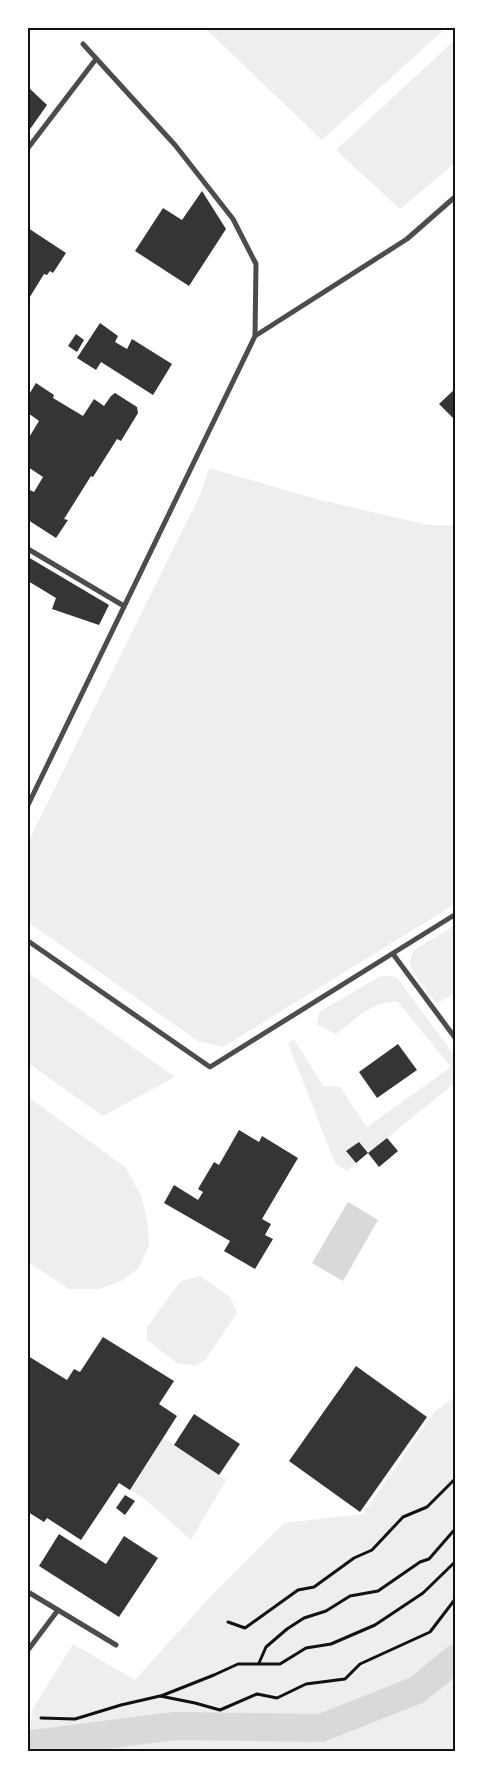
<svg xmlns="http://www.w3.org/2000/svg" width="483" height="1779" font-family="'Sofia Sans Condensed',sans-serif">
	<rect width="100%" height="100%" fill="#fff"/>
	<g fill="#eee">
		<polygon points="205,28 446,28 322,140"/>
		<polygon points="455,40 455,163 400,209 336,150"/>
		<polygon points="209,468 320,500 428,525 456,525 455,904 223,1047 198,1041 28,922 28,842 201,493"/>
		<path d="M455 925V993L437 1003C430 994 411 974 410 963 410 959 412 955 413 951Z"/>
		<polygon points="28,973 175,1077 103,1116 28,1063"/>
		<path d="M381 976H391L398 979 455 1056V1083L368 1153 359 1142 347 1152 356 1163 347 1171 335 1163 288 1043 294 1039 323 1086 340 1087 367 1127 451 1067 398 1002C374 1000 354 1020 336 1034L317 1025 319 1012Z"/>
		<polygon points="28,1097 125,1167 141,1195 148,1224 149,1246 138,1269 121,1281 99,1289 69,1289 28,1262"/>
		<polygon points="200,1276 230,1297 237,1313 205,1360 195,1366 177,1363 147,1340 147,1327 181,1281"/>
		<polygon points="455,1397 456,1707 454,1708 455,1751 28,1752 32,1710 73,1644 135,1680 211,1596 284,1523 363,1514 434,1412"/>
		<polygon points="163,1438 226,1480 191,1540 146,1500 131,1490"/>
	</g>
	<polygon fill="#d9d9d9" points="348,1202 378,1220 343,1281 312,1263"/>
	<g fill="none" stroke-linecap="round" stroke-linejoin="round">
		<polyline stroke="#d9d9d9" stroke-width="28" points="33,1744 175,1726 321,1728 417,1690 456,1658"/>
	</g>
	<g fill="#353535">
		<polygon points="28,87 47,105 28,132"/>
		<polygon points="202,191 226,229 189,286 135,251 163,208 182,220"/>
		<polygon points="28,228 66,253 53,273 50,271 47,275 44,274 28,300"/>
		<polygon points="100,323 118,336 115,342 127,349 132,339 172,364 153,395 101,362 96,370 77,358"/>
		<polygon points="76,334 84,340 77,352 68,346"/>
		<polygon points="36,383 54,395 53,398 83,416 94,399 104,406 111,396 115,393 137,407 138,413 121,441 117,439 93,477 91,476 64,519 68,520 56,538 28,520 28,492 29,492 30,490 34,492 43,477 28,467 28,439 39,421 28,413 28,396"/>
		<polygon points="456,388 456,421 439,404"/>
		<polygon points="28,557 109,605 99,625 52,609 56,598 28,581"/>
		<polygon points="398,1044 417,1070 377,1098 359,1072"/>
		<polygon points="239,1130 259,1142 262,1136 298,1158 262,1219 271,1224 265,1235 273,1239 255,1269 224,1251 230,1241 164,1203 174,1185 198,1200 203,1192 198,1189 214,1162 219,1165"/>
		<polygon points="387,1138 398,1151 379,1167 368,1153 356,1163 346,1151 359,1142 368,1153"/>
		<polygon points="103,1337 174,1381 159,1404 177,1416 130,1490 119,1483 81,1540 47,1518 44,1522 28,1512 28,1356 67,1380 74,1369 80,1372"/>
		<polygon points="356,1366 427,1417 360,1512 289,1461"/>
		<polygon points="194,1414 240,1444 219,1475 174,1445"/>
		<polygon points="125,1495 135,1501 125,1515 116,1508"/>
		<polygon points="59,1534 106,1564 124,1536 158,1558 119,1617 39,1566"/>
	</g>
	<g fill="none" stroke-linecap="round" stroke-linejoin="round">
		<g stroke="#111" stroke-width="3">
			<polyline points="228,1622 245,1628 298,1590 314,1587 354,1558 372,1550 403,1517 427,1507 456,1478"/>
			<polyline points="259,1663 266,1647 287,1629 304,1618 326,1611 350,1596 378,1591 420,1562 429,1559 456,1528"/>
			<polyline points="161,1696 214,1675 238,1664 280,1664 306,1648 331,1644 375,1625 423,1593 456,1561"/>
			<polyline points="41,1718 75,1719 121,1705 160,1696 195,1703 220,1710 257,1694 277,1698 306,1684 345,1679 360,1664 430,1632 456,1598"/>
		</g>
		<g stroke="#4c4c4c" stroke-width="5">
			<polyline points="83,44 175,145 233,219 256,264 255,336"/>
			<polyline points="28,148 96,59"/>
			<polyline points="28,549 124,606"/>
			<polyline points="28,805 255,336 407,239 456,196"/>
			<polyline points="28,941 210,1067 456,914"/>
			<polyline points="393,954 456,1039"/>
			<polyline points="28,1592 116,1645"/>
			<polyline points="28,1650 58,1610"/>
		</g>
	</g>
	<rect width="483" height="1779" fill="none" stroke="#ffffff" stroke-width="58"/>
	<rect x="29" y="29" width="425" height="1721" fill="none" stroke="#111" stroke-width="2"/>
</svg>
